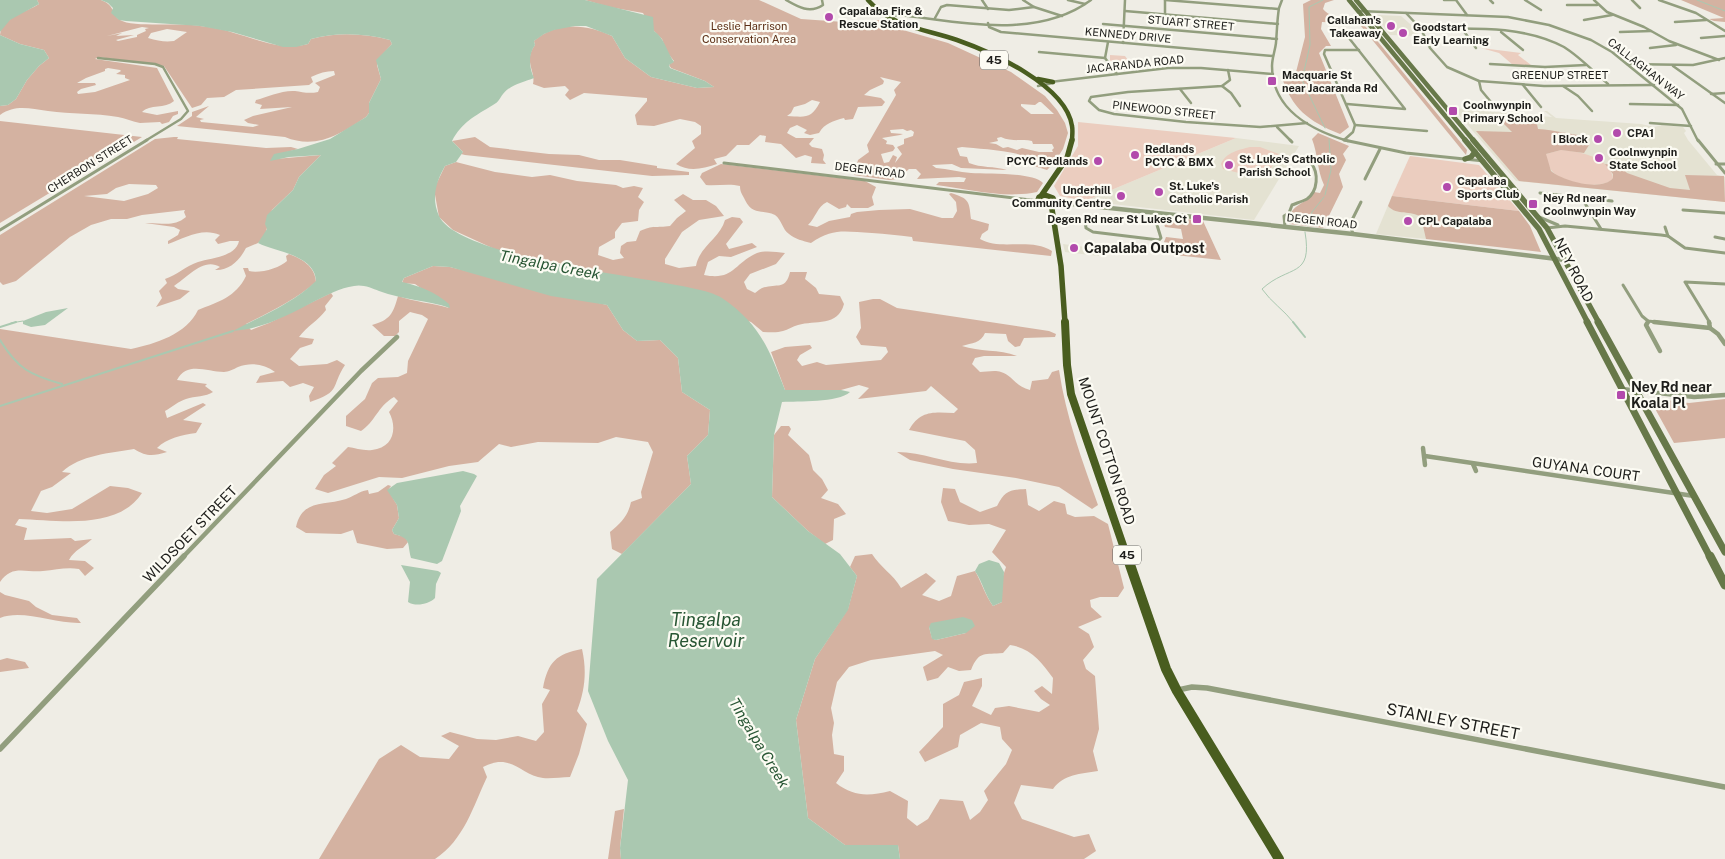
<svg xmlns="http://www.w3.org/2000/svg" width="1725" height="859" font-family="'Public Sans',sans-serif">
	<rect width="100%" height="100%" fill="#efede5"/>
	<g fill="#e4e2d2">
		<polygon points="1379,15 1401,16 1417,30 1419,36 1390,35 1376,16"/>
		<polygon points="1453,108 1552,117 1544,111 1547,111 1556,118 1641,124 1654,127 1662,125 1683,127 1686,131 1684,133 1688,140 1717,175 1725,177 1725,202 1516,181"/>
		<polygon points="1236,138 1299,146 1254,220 1085,201"/>
		<polygon points="1392,196 1428,201 1426,239 1376,234"/>
		<polygon points="1063,244 1100,249 1099,256 1065,252"/>
	</g>
	<g fill="#ebcdbf">
		<polygon points="1481,48 1521,53 1518,55 1531,65 1513,65 1499,53"/>
		<polygon points="1110,55 1125,56 1134,68 1118,70 1110,60"/>
		<polygon points="1078,122 1236,138 1085,201 1060,196 1054,186 1078,146"/>
		<path d="M1250 147H1260L1279 154 1267 175 1251 176 1223 169 1221 164C1226 152 1239 150 1250 147Z"/>
		<path d="M1561 150C1578 151 1610 157 1613 178 1604 191 1563 183 1553 172 1549 168 1546 159 1546 154Z"/>
		<polygon points="1410,156 1479,165 1519,211 1392,196"/>
	</g>
	<g fill="#d4b2a1" fill-rule="evenodd">
		<path d="M37 0H101C116 6 111 14 120 20 133 28 182 22 200 26 211 27 223 29 234 33 260 40 281 51 308 44L311 39C335 32 365 33 390 40L392 44 382 55 377 65 381 79 369 103V113L366 117C341 134 316 150 285 137L177 126 192 116V112L209 106 196 117 204 119 200 120 201 122 253 127 259 125 248 123 244 120 253 116 292 107 260 109 262 105 255 103 256 100C267 97 282 90 295 91 302 92 309 94 318 92L320 87 315 83 335 75 334 71C326 71 319 73 311 77L313 82 309 85 236 90 224 97 207 98 201 105 192 108 164 66 99 57 95 59 157 68 174 101C165 109 150 104 142 112L157 115 178 111V114L173 116 169 122 162 124 160 122C154 122 146 123 140 123 133 122 125 118 118 117 95 113 71 114 48 111 30 109 16 104 0 115V106L8 105 16 99 27 80 39 66 49 58 44 50 20 44 0 35C2 17 27 12 39 4ZM142 27 149 28 145 29 146 31 137 35V37L118 41 116 40 134 35 116 36 122 33 107 36ZM167 29 187 32 174 41C165 42 158 41 148 38L151 33ZM108 68 120 70 121 71 116 74 125 75V78L130 80 95 92 78 94 77 92 81 89 96 85 95 83H77L86 78 105 71V69Z"/>
		<path d="M585 0H759L801 19 844 22 880 20 903 30 948 43 1011 72 1045 96 1057 110 1065 123 1068 133 1063 149 1054 163 1047 170 1034 166 1040 164C1028 151 981 149 962 147L957 148 960 156 967 157 969 163C981 168 994 166 1007 170L961 168 952 164 932 165 936 168C948 169 959 172 971 173 987 174 1032 172 1043 183L1037 192C1004 199 968 189 936 185L939 182H964L966 178 959 177 917 179 921 174 916 169H909L898 179 889 180 854 175 858 160 869 152 867 145 896 95 894 90 901 82 880 77 884 81 883 84 870 90 864 95 881 98 885 102 882 106 858 107 853 119 845 120 844 118C833 121 825 123 819 133L810 135 804 133 807 130 797 125 790 128 787 133 796 138H814L809 144 812 147 822 149 824 155 823 160 826 164 811 163 812 157 805 155 796 158 781 144 765 142 766 136 760 135 749 145H737L726 156 714 159 717 164C702 169 689 172 676 164L695 148 692 141 701 134V126L695 122 680 119 654 126 637 125 635 115 647 101V98L584 93 570 100 565 95 569 90 565 86 544 88 533 84C536 71 523 61 535 45L534 41C556 21 587 24 612 36L625 58 651 77 697 88 714 87 705 81 671 68 669 65 674 61 667 52 662 39 654 31 643 13 609 7ZM812 100 820 102C811 119 806 117 787 116L791 113 794 107 805 104ZM1039 102H1041L1054 114H1031L1021 106V104L1035 105ZM903 129 907 131 911 130 914 132 913 136 904 139V144L897 147 902 154 895 163 897 157 893 155 889 162 884 163 881 154 893 151 895 148 893 145 886 144 887 141 882 138 900 135 903 134 891 133 890 130ZM1001 137C1011 142 1022 139 1032 141L1033 144H1052L1054 148 1052 150 1053 152H1039L1022 148 1017 150 1008 147 1003 148 996 144 989 143 998 141 997 138Z"/>
		<path d="M1311 0H1334L1325 3 1323 9C1328 16 1339 16 1344 23L1322 22 1321 29 1331 46H1326L1319 53 1349 127 1340 134C1308 121 1292 109 1281 75L1295 76 1305 37 1303 4Z"/>
		<polygon points="1681,0 1725,0 1725,22 1714,21 1709,19 1724,18"/>
		<polygon points="1361,26 1365,26 1467,150 1466,155"/>
		<path d="M1498 118 1522 120 1524 123 1537 124 1538 129C1555 130 1569 134 1585 136L1589 145 1584 153 1561 150 1546 154 1551 171C1563 181 1602 192 1613 178V174L1605 164 1620 166 1627 173 1670 188 1690 190 1685 175 1724 176 1725 202 1519 181 1476 131 1512 132Z"/>
		<polygon points="0,121 142,137 0,223"/>
		<path d="M1318 133 1349 146 1343 154 1346 160 1339 174 1343 187 1323 228 1289 224C1289 203 1305 206 1314 192L1320 193 1324 185C1317 170 1318 154 1312 139Z"/>
		<path d="M174 137H178L177 139 266 148 291 147 298 149 287 152 275 159 321 155 299 177 293 190 272 210 265 235 258 243 246 248C240 260 229 271 215 270L220 267C203 257 187 278 174 286L178 289 190 291 180 299 156 307 162 298 159 291 167 283 165 279C177 275 186 266 198 262 210 258 236 257 239 241H230L218 244 215 240 220 235C202 227 185 238 168 244V241L178 235 180 230 174 227 145 223C160 222 173 228 186 217L184 212 185 210 142 215 127 219H111L91 225 70 237 16 281 3 285 0 282V235L155 139ZM129 184 156 185 158 188 148 194 124 201 84 196 107 194 116 188Z"/>
		<polygon points="475,137 490,147 549,154 579,155 599,160 620,160 657,166 657,168 689,172 689,175 652,176 465,155 461,154 463,152 452,141"/>
		<path d="M456 162 495 172 532 177 550 175 577 181 616 185 623 188 634 186 643 188 638 197 644 202 639 210 638 221 622 223 615 232V238L599 247 598 255 613 260 624 258 620 253 621 246 627 242 636 241 640 231C653 225 656 228 670 226L677 218 686 211 674 200 683 194 693 200H706L716 206 724 216 699 220 682 232 665 259V264L679 268 696 266C699 247 720 238 725 220L732 217 740 218 743 222 726 244 729 249 752 243 757 247 731 257 719 256 708 262 704 275C734 281 734 263 757 253 766 250 776 252 785 253L776 264 750 274 744 282 747 289 755 293C758 291 762 287 766 287 779 284 786 289 790 272H807L805 279 816 288 819 294 840 296 844 304C838 327 815 320 798 325 793 326 788 330 783 331 777 333 769 332 763 332L751 322 574 266 501 252 453 230 439 217 434 189 445 166Z"/>
		<path d="M721 164 865 181 876 187 872 197 874 205 868 208H851L847 204 846 207 839 209 827 202C817 207 816 217 808 225L817 227 829 221 850 217 851 214 857 212 879 210 910 209 942 218H953L957 211 956 202 949 194 951 193C969 199 969 200 971 219L989 224 988 230 982 234 980 239C1001 251 1030 237 1052 251L1051 256 913 241 912 237C898 235 886 234 872 233 846 232 834 227 811 243 803 241 795 239 789 234 782 229 782 220 775 215 762 209 753 216 745 200 743 195 740 193 740 186 729 183 718 186 706 185L700 177 702 173Z"/>
		<path d="M1392 196 1519 211 1530 226 1541 252 1426 239 1421 217C1411 210 1397 216 1388 206Z"/>
		<polygon points="1162,216 1203,221 1221,260 1175,255 1173,244 1164,242 1166,237 1183,239 1181,229 1165,227"/>
		<path d="M289 254C302 259 315 266 316 282 295 300 270 312 246 324L251 330 269 323 331 293 333 296 325 306 326 310C318 321 307 326 299 337L314 339 312 344 300 348 290 359 299 366 327 364 337 360 345 365C330 388 342 391 310 402L309 396 314 387 303 383 290 387 283 381 256 383 260 376 275 372C264 364 251 362 238 367 234 369 228 372 224 372 207 372 187 361 177 380L207 384 205 386 213 392C206 397 195 396 186 399 179 401 172 407 165 411L167 418 203 403 206 405 183 420 202 423 196 433C182 435 167 438 157 448L167 452C153 456 147 457 134 449 110 453 80 455 62 472L71 473 52 487 41 491 31 511 47 513 72 509 110 486 128 488 142 493C117 531 58 520 19 519L15 525 27 528 24 540 71 538 75 541 92 539C84 547 74 550 69 560L85 561 94 568 85 576 79 569C66 567 56 570 43 571 26 573 12 564 0 582V329L131 349C155 344 187 334 198 310 218 302 236 297 246 276L243 268H248L249 271C259 274 280 268 287 261L286 256Z"/>
		<path d="M433 266 450 267 607 305 623 330 637 341 660 340 678 358 682 392 710 410 708 435 687 456 691 484 622 554 612 549 610 532C621 523 628 516 631 502L642 498 641 492 653 452 648 442 616 437 598 443 538 442 511 447 499 444 478 462 449 466 402 478 379 477 328 493 315 489 324 475 336 466 332 463 348 447C355 448 364 451 372 450 393 448 398 429 389 412L398 401 394 397C378 406 375 422 361 431L346 426V416L365 399 372 383 378 378 398 377 407 373 408 361 428 319 422 315 410 312 399 321V332L395 336H384L372 325C390 320 393 314 398 296 415 302 432 303 449 308L415 284 402 283 404 278Z"/>
		<path d="M873 299H880L897 308 1049 331 1056 334 1055 337 1024 338 1020 346 1015 347 1008 341 1006 334 985 333C981 343 972 343 962 346 979 352 999 349 1017 356H984L975 358 972 364 980 372C986 372 995 370 1001 372 1013 376 1015 386 1030 390L1032 381 1048 379 1052 372 1059 370C1066 417 1082 460 1098 505L1092 509 1059 487 1016 478 953 469 910 460 897 452C925 452 950 466 977 463L975 450 965 441 909 430C920 410 934 412 954 413L958 409 931 386 926 391 858 399 869 388 859 385 841 390H785L771 352 785 347 810 345 812 348 800 355 797 360 802 366 817 362 826 365 881 360 888 352 886 347 861 345 856 337 861 328 859 302Z"/>
		<polygon points="1657,399 1689,403 1725,399 1725,438 1674,443 1653,405 1652,402"/>
		<polygon points="781,426 789,426 791,429 788,435 809,455 813,470 822,479 828,490 821,498 838,504 846,514 834,519 833,540 825,544 808,531 772,497 774,435"/>
		<path d="M388 485 391 486 388 490 397 505 399 518 392 530 394 534 405 537 408 542 403 548 387 549 357 543 353 530 341 534 306 533 296 527C302 499 324 506 346 499 355 496 357 492 368 490L369 494 378 492Z"/>
		<path d="M943 488 955 489 960 502 980 512 997 506C1005 491 1009 490 1026 489L1028 505 1039 511 1054 501 1065 504 1067 514 1075 517 1094 516 1108 524 1124 588 1118 597H1100L1090 600 1091 607 1102 617 1078 627 1089 634 1094 647 1083 660 1086 669 1095 676 1099 729 1093 751 1098 771C1080 774 1064 774 1053 789L1021 785 1014 803 1022 819 1074 837 1089 834 1096 851 1084 859H900L898 845H845L808 818 796 720 815 659 848 609 857 576 850 567 855 556 872 554C880 567 893 574 901 588L926 573 936 581 922 595 939 601 951 596 957 576 975 571C982 583 985 595 993 606L1002 602V579L1006 567 992 552 1006 530 989 524 969 525 948 521 941 502ZM929 627 966 633 936 640 932 638ZM1010 645C1031 648 1042 663 1053 678L1052 694 1042 686 1034 691 1041 699 1050 705 1039 712 1009 706 995 708 991 715 972 706 982 686V678L964 682 959 695 943 704V727L919 752 925 762 958 747 960 735 981 723 1000 727 1002 739 1012 750 1006 764 984 791 988 800 980 812 970 820 963 801 940 799 928 819 917 826 907 818 908 801 890 791C869 796 854 797 836 783L844 771V756L834 754 832 735 834 723 831 708 837 682 849 667 871 660 935 651 943 655 923 667 927 681 938 678 948 667 959 671 971 670C979 650 985 655 1003 653Z"/>
		<path d="M0 592 5 595 29 601 36 607 52 615 77 618 81 623C55 624 23 609 0 618Z"/>
		<path d="M582 649C587 671 585 690 577 711L587 724 579 754 570 777C561 777 551 779 543 778 521 776 512 752 483 767L487 777C473 807 464 840 435 859H319L379 759 401 745 420 757 449 759 459 746 441 736 450 732 477 739 496 740 518 736 536 741 544 732 542 704 550 690 543 688C548 662 556 654 582 649Z"/>
		<polygon points="7,658 25,662 29,668 0,672 0,660"/>
		<polygon points="624,809 620,848 621,859 608,859 615,811"/>
	</g>
	<g fill="#aac8b0">
		<polygon points="0,0 37,0 39,4 10,20 0,32"/>
		<path d="M101 0H585L653 17 654 31C664 37 667 52 674 62L669 65 670 68 705 81 714 87 697 88 651 77 625 58 612 36 586 26H575L554 30 544 34 534 41 535 45C528 55 529 67 534 78 524 82 510 85 503 94 499 99 499 102 493 105 475 116 462 122 452 141L463 152 456 162 445 166C436 182 431 198 439 216 457 254 618 274 660 282 676 285 710 290 722 298 760 324 769 349 785 390H841L850 392C838 403 798 401 782 402L774 435 772 497 808 531 840 554 857 576 848 610 815 659 796 720 808 818 845 845H898L900 859H621L620 848 628 780 608 741 588 691 597 579 691 484 687 456 708 435 710 410 682 392 678 358 660 340 637 341 623 330 607 305 551 296 450 267 433 266 404 278 402 282C420 286 435 292 449 304L450 308C427 300 403 300 379 291 372 288 362 284 354 286 340 288 327 295 315 301 288 315 263 329 233 331 261 316 292 304 316 281 315 255 276 252 258 243L267 229 265 224 267 215 293 190 299 177 321 155 289 157 270 161 274 154 298 149 330 139 366 117 369 113V103L381 79 376 60 392 44 390 40C365 33 335 32 311 39L308 44 296 47H283L232 32 200 26 126 21 119 20 111 13 113 8 108 3Z"/>
		<polygon points="0,35 20,44 44,50 49,58 39,66 27,80 16,99 8,105 0,106"/>
		<polygon points="68,308 45,325 31,327 23,324 23,321 46,312"/>
		<path d="M463 471 474 474 477 476 460 506 461 511 442 561 437 564 411 558C407 543 412 539 394 534L392 530 399 518 397 505 387 490 397 483Z"/>
		<path d="M989 560 999 563 1004 572 1002 602 993 606C985 595 983 583 975 571L979 564Z"/>
		<path d="M401 565 438 571 441 573 436 584 435 598C429 604 416 607 408 602L410 582Z"/>
		<polygon points="963,617 972,620 975,626 966,633 936,640 932,639 929,627 931,623"/>
	</g>
	<g fill="none" stroke-linecap="round" stroke-linejoin="round">
		<g stroke="#aac8b0" stroke-width="1">
			<polyline points="1323,0 1309,7 1310,45 1302,80 1325,128"/>
			<polyline points="1697,0 1725,11"/>
			<polyline points="1329,139 1331,169"/>
			<polyline points="1325,195 1331,170"/>
			<polyline points="1308,226 1312,212 1324,197"/>
			<polyline points="11,323 23,321"/>
			<path d="M1294 323C1284 310 1271 302 1262 289 1289 264 1313 279 1305 232"/>
		</g>
		<g stroke="#aac8b0" stroke-width="2">
			<polyline points="1293,322 1305,337"/>
			<polyline points="0,327 16,322"/>
			<path d="M0 340C18 369 30 375 62 384"/>
			<polyline points="0,406 233,331"/>
		</g>
		<g stroke="#929e7e" stroke-width="2.5">
			<path d="M786 0C798 7 810 14 823 5L822 0"/>
			<polyline points="982,0 988,9"/>
			<polyline points="1023,0 1034,7 1062,16"/>
			<polyline points="1068,0 1085,4"/>
			<polyline points="1165,0 1278,9"/>
			<polyline points="1165,0 1165,15"/>
			<path d="M1282 0 1279 8C1277 20 1277 31 1276 43 1275 51 1272 58 1272 66 1272 110 1311 130 1348 141"/>
			<polyline points="1444,0 1455,0"/>
			<polyline points="1456,0 1467,15"/>
			<polyline points="1490,0 1493,3"/>
			<polyline points="1525,0 1541,10"/>
			<polyline points="1594,0 1607,12 1644,27 1669,41 1719,60"/>
			<polyline points="1632,0 1640,8"/>
			<polyline points="1659,0 1696,13 1725,31"/>
			<polyline points="1567,5 1597,5"/>
			<polyline points="1125,11 1278,24"/>
			<polyline points="1359,11 1508,17 1549,25 1591,40 1612,52 1682,109 1698,141"/>
			<polyline points="1406,13 1421,29 1430,48 1447,67 1479,81 1544,86 1654,85"/>
			<path d="M887 17 900 15C962 22 1037 40 1091 0"/>
			<polyline points="935,18 941,7 947,5 1009,10 1034,7"/>
			<polyline points="1584,20 1612,15"/>
			<polyline points="1675,22 1706,20"/>
			<polyline points="988,23 989,27 1001,32 1273,56"/>
			<polyline points="1103,24 1277,39"/>
			<path d="M1421 29C1468 29 1521 24 1564 47 1580 57 1594 72 1608 84"/>
			<polyline points="1463,30 1476,48"/>
			<polyline points="1501,32 1523,50"/>
			<polyline points="1620,32 1651,31"/>
			<polyline points="1345,33 1405,109 1347,104"/>
			<polyline points="1701,38 1725,36"/>
			<polyline points="1108,42 1105,58 1117,74"/>
			<polyline points="1123,43 1125,0"/>
			<polyline points="1650,48 1676,45"/>
			<polyline points="1039,52 1105,58"/>
			<polyline points="98,58 155,64 163,67 188,111 181,119 145,141"/>
			<polyline points="1490,64 1545,67 1586,65"/>
			<polyline points="1627,64 1693,65 1725,58"/>
			<polyline points="1673,66 1725,103"/>
			<polyline points="1228,70 1230,80 1222,86 1128,92 1091,97 1089,101 1099,110 1114,114 1186,122 1260,127 1307,123"/>
			<polyline points="1479,81 1481,90 1491,102"/>
			<polyline points="1050,82 1168,68 1201,68 1273,74"/>
			<polyline points="1523,85 1541,107"/>
			<polyline points="1038,86 1053,83"/>
			<polyline points="1222,86 1231,93 1240,106"/>
			<polyline points="1563,86 1578,96 1592,111"/>
			<polyline points="1180,89 1191,103"/>
			<polyline points="1711,94 1725,93"/>
			<polyline points="1630,104 1678,105"/>
			<polyline points="1650,123 1691,126"/>
			<polyline points="1355,125 1427,131"/>
			<polyline points="1277,127 1291,141"/>
			<polyline points="1344,140 1353,132 1355,125 1324,54 1325,50 1359,50"/>
		</g>
		<g stroke="#929e7e" stroke-width="3">
			<polyline points="1290,140 1292,142"/>
			<polyline points="1344,140 1406,153 1484,161"/>
			<polyline points="1698,140 1725,173"/>
			<polyline points="724,163 1039,201"/>
			<polyline points="1716,164 1725,164"/>
			<polyline points="1365,179 1380,149"/>
			<polyline points="1540,193 1612,201"/>
			<polyline points="1581,197 1601,229"/>
			<polyline points="1683,210 1725,213"/>
			<polyline points="1539,217 1558,225"/>
			<polyline points="1085,221 1086,228 1093,232 1159,240 1161,238 1153,212"/>
			<path d="M1285 227 1284 216 1289 213 1292 205C1297 203 1303 201 1307 199 1318 191 1319 173 1311 163"/>
			<polyline points="1665,227 1668,236"/>
			<polyline points="1547,228 1565,226 1661,235 1668,236 1685,248 1725,253"/>
			<polyline points="0,230 147,140"/>
			<polyline points="1353,234 1350,224 1361,202"/>
			<polyline points="1715,237 1725,239"/>
			<polyline points="1623,285 1642,316 1648,321 1665,323"/>
			<polyline points="1647,323 1648,321"/>
			<polyline points="1710,323 1685,282 1725,284"/>
		</g>
		<g stroke="#929e7e" stroke-width="4.5">
			<polyline points="1648,322 1646,325 1660,351"/>
			<polyline points="1654,322 1710,328"/>
			<polyline points="1709,322 1710,328 1718,334 1725,344"/>
			<polyline points="1622,389 1694,397 1725,395"/>
			<polyline points="1423,448 1425,465"/>
			<polyline points="1425,456 1694,496"/>
			<polyline points="1473,464 1476,471"/>
			<polyline points="183,557 361,371 397,337"/>
		</g>
		<g stroke="#929e7e" stroke-width="5.5">
			<polyline points="1178,690 1192,687 1207,688 1725,787"/>
			<polyline points="0,749 184,556"/>
		</g>
		<polyline stroke="#929e7e" stroke-width="4.5" points="1053,202 1353,234 1565,260"/>
		<g stroke="#677849" stroke-width="4.5">
			<polyline points="1349,0 1466,141"/>
			<polyline points="1356,0 1474,141"/>
		</g>
		<g stroke="#677849" stroke-width="5.5">
			<polyline points="1465,140 1539,229 1588,323"/>
			<polyline points="1473,140 1547,228 1599,323"/>
			<polyline points="1465,159 1471,157 1475,152"/>
		</g>
		<g stroke="#677849" stroke-width="7">
			<polyline points="1587,322 1710,557"/>
			<polyline points="1598,322 1725,552"/>
		</g>
		<polyline stroke="#677849" stroke-width="9" points="1710,556 1725,585"/>
		<g stroke="#495d1f" stroke-width="4.5">
			<path d="M868 0C891 27 925 29 957 40 991 52 1066 85 1072 126 1073 131 1072 136 1072 141"/>
			<polyline points="1038,79 1053,82"/>
		</g>
		<g stroke="#495d1f" stroke-width="5.5">
			<polygon points="1045,195 1053,198 1054,201 1047,204 1038,200 1039,197"/>
			<polyline points="1041,196 1067,158 1072,140"/>
			<polyline points="1051,203 1061,266 1065,323"/>
		</g>
		<polyline stroke="#495d1f" stroke-width="8" points="1065,322 1067,365 1071,394 1127,557"/>
		<polyline stroke="#495d1f" stroke-width="10" points="1127,556 1166,669 1177,691 1279,859"/>
	</g>
	<g fill="#b24aac" stroke="#fcfbf3" stroke-width="2">
		<circle cx="829" cy="17" r="5"/>
		<circle cx="1391" cy="26" r="5"/>
		<circle cx="1403" cy="33" r="5"/>
		<rect x="1267" y="76" width="10" height="10" rx="2.5"/>
		<rect x="1448" y="106" width="10" height="10" rx="2.5"/>
		<circle cx="1617" cy="133" r="5"/>
		<circle cx="1598" cy="139" r="5"/>
		<circle cx="1135" cy="155" r="5"/>
		<circle cx="1599" cy="158" r="5"/>
		<circle cx="1098" cy="161" r="5"/>
		<circle cx="1229" cy="165" r="5"/>
		<circle cx="1447" cy="187" r="5"/>
		<circle cx="1159" cy="192" r="5"/>
		<circle cx="1121" cy="196" r="5"/>
		<rect x="1528" y="199" width="10" height="10" rx="2.5"/>
		<rect x="1192" y="214" width="10" height="10" rx="2.5"/>
		<circle cx="1408" cy="221" r="5"/>
		<circle cx="1074" cy="248" r="5"/>
		<rect x="1616" y="390" width="10" height="10" rx="2.5"/>
	</g>
	<g text-anchor="middle" stroke-width="4.5" stroke-linejoin="round" paint-order="stroke">
		<g font-size="11" font-weight="bold" fill="#1e1e1b" stroke="#fcfbf3" text-anchor="start">
			<text x="839" y="15">Capalaba Fire &amp;<tspan x="839" dy="13">Rescue Station</tspan></text>
			<text x="1381" y="24" text-anchor="end">Callahan's<tspan x="1381" dy="13">Takeaway</tspan></text>
			<text x="1413" y="31">Goodstart<tspan x="1413" dy="13">Early Learning</tspan></text>
			<text x="1282" y="79">Macquarie St<tspan x="1282" dy="13">near Jacaranda Rd</tspan></text>
			<text x="1463" y="109">Coolnwynpin<tspan x="1463" dy="13">Primary School</tspan></text>
			<text x="1627" y="137">CPA1</text>
			<text x="1588" y="143" text-anchor="end">I Block</text>
			<text x="1145" y="153">Redlands<tspan x="1145" dy="13">PCYC &amp; BMX</tspan></text>
			<text x="1609" y="156">Coolnwynpin<tspan x="1609" dy="13">State School</tspan></text>
			<text x="1239" y="163">St. Luke's Catholic<tspan x="1239" dy="13">Parish School</tspan></text>
			<text x="1088" y="165" text-anchor="end">PCYC Redlands</text>
			<text x="1457" y="185">Capalaba<tspan x="1457" dy="13">Sports Club</tspan></text>
			<text x="1169" y="190">St. Luke's<tspan x="1169" dy="13">Catholic Parish</tspan></text>
			<text x="1111" y="194" text-anchor="end">Underhill<tspan x="1111" dy="13">Community Centre</tspan></text>
			<text x="1543" y="202">Ney Rd near<tspan x="1543" dy="13">Coolnwynpin Way</tspan></text>
			<text x="1187" y="223" text-anchor="end">Degen Rd near St Lukes Ct</text>
			<text x="1418" y="225">CPL Capalaba</text>
		</g>
		<g font-size="11" fill="#1e1e1b" stroke="#fcfbf3">
			<text transform="translate(1191 23) rotate(5)" y="4">STUART STREET</text>
			<text transform="translate(1128 35) rotate(5)" y="4">KENNEDY DRIVE</text>
			<text transform="translate(1135 64) rotate(-6)" y="4">JACARANDA ROAD</text>
			<text transform="translate(1646 69) rotate(38)" y="4">CALLAGHAN WAY</text>
			<text x="1560" y="79">GREENUP STREET</text>
			<text transform="translate(1164 110) rotate(6)" y="4">PINEWOOD STREET</text>
			<text transform="translate(90 164) rotate(-32)" y="4">CHERBON STREET</text>
			<text transform="translate(870 170) rotate(7)" y="4">DEGEN ROAD</text>
			<text transform="translate(1322 221) rotate(6)" y="4">DEGEN ROAD</text>
		</g>
		<g font-size="11" fill="#5b2e15" stroke="#fcfbf3">
			<text x="749" y="30">Leslie Harrison<tspan x="749" dy="13">Conservation Area</tspan></text>
		</g>
		<g fill="#fcfbf3" stroke="#61605c" stroke-width="1">
			<rect x="980" y="50.5" width="28" height="19" rx="4"/>
			<rect x="1113" y="545.5" width="28" height="19" rx="4"/>
		</g>
		<g font-size="12" font-weight="bold" fill="#1e1e1b">
			<text x="994" y="64">45</text>
			<text x="1127" y="559">45</text>
		</g>
		<g font-size="14" font-weight="bold" fill="#1e1e1b" stroke="#fcfbf3" text-anchor="start">
			<text x="1084" y="253">Capalaba Outpost</text>
			<text x="1631" y="392">Ney Rd near<tspan x="1631" dy="16">Koala Pl</tspan></text>
		</g>
		<g font-size="14" fill="#1e1e1b" stroke="#fcfbf3">
			<text transform="translate(1574 270) rotate(63)" y="5">NEY ROAD</text>
			<text transform="translate(1107 451) rotate(72)" y="5">MOUNT COTTON ROAD</text>
			<text transform="translate(1586 469) rotate(8)" y="5">GUYANA COURT</text>
			<text transform="translate(190 534) rotate(-46)" y="5">WILDSOET STREET</text>
		</g>
		<g font-size="15" font-style="italic" fill="#285634" stroke="#fcfbf3">
			<text transform="translate(550 265) rotate(11)" y="5">Tingalpa Creek</text>
			<text transform="translate(759 743) rotate(59)" y="5">Tingalpa Creek</text>
		</g>
		<g font-size="16" fill="#1e1e1b" stroke="#fcfbf3">
			<text transform="translate(1453 721) rotate(11)" y="6">STANLEY STREET</text>
		</g>
		<g font-size="18" font-style="italic" fill="#285634" stroke="#fcfbf3">
			<text x="706" y="626">Tingalpa<tspan x="706" dy="21">Reservoir</tspan></text>
		</g>
	</g>
</svg>
